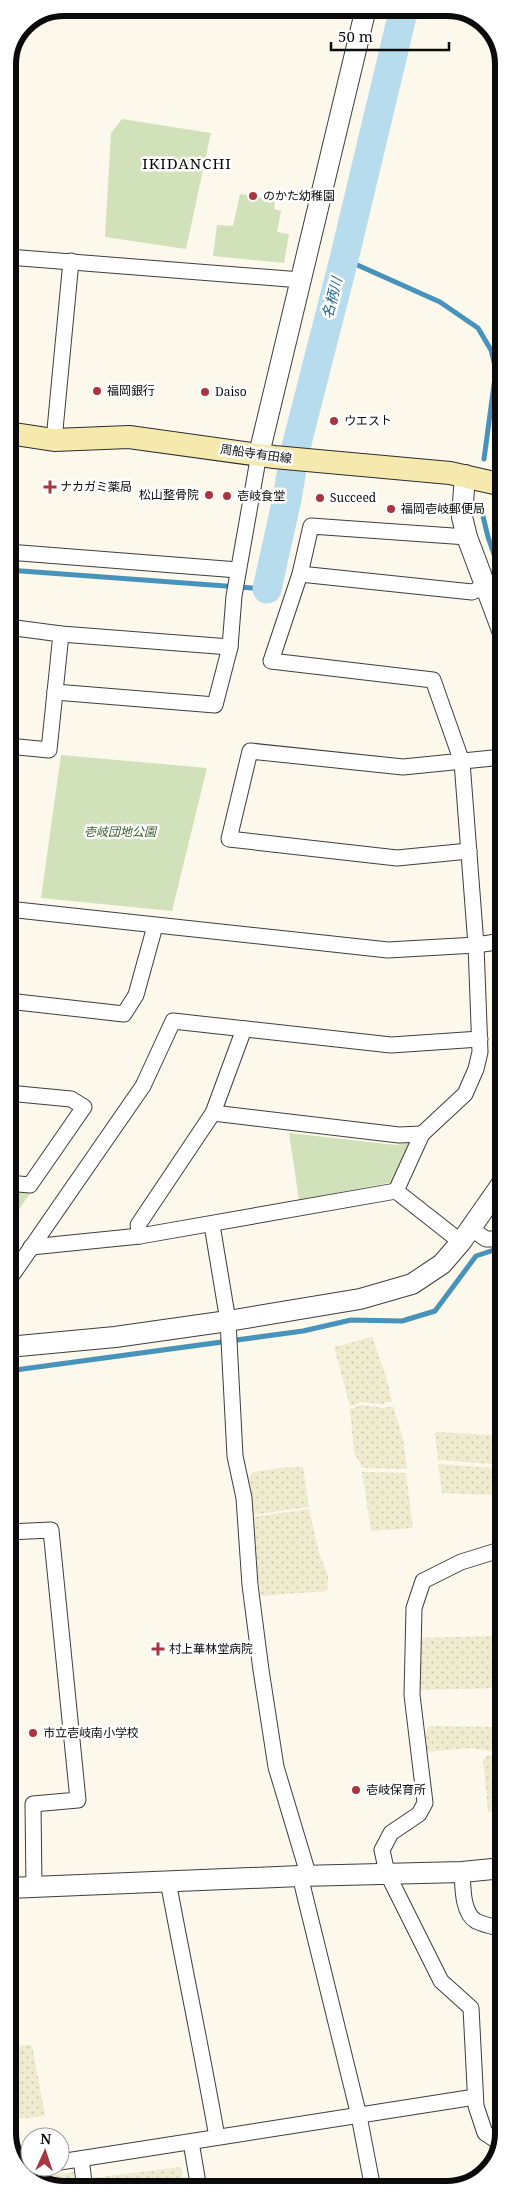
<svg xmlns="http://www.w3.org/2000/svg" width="511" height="2197" font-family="'Noto Serif','Noto Sans JP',serif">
	<defs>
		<pattern id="farmland-dots" width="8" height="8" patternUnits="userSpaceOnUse" patternTransform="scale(1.25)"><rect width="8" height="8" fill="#efebcf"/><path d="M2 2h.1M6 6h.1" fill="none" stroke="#ccc8b0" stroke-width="1.8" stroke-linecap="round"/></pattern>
	</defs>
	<rect width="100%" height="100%" fill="#fcf8eb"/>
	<g fill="url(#farmland-dots)">
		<polygon points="372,1337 386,1376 392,1401 382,1404 362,1402 350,1406 334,1347"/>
		<polygon points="362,1405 384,1408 393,1406 403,1438 407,1469 363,1468 354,1453 350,1409"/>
		<polygon points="435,1432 492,1435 493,1464 438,1460"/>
		<polygon points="438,1464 494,1468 495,1495 442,1493"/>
		<polygon points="303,1467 309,1507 252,1515 248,1477 254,1472 279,1468"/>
		<polygon points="362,1472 406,1473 413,1528 371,1531"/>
		<polygon points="309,1509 319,1553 328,1576 327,1591 260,1596 253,1517"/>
		<polygon points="503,1634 503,1688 418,1690 419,1638 496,1636"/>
		<polygon points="429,1726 494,1727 499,1737 498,1752 471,1748 425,1752 424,1736"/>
		<polygon points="488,1755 503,1756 503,1812 488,1812 483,1760"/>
		<polygon points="32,2045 45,2116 9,2120 8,2046"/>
		<polygon points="181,2167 184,2189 93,2189 91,2178"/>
		<polygon points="74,2172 76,2189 57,2189 33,2178"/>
	</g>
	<g fill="#d1e2ba">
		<polygon points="122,119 211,133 186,249 105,237 111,133"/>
		<polygon points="240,194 275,200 274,209 281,211 277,232 289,234 284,263 213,256 217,225 233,226"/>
		<polygon points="61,755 207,768 172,911 41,898"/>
		<polygon points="289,1133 396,1145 414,1141 394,1182 299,1200"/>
		<polygon points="8,1190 31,1192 8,1225"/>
	</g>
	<polygon fill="#e1ebca" points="8,1780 13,1860 8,1860"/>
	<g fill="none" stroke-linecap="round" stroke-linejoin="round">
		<g stroke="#4793bb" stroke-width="5">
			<polyline points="344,259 440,302 478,328 491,350 496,370 484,459"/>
			<polyline points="481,508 488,537 503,580"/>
			<polyline points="8,570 267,589"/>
			<polyline points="8,1371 303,1331 351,1320 402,1321 435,1311 476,1256 503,1247"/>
		</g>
		<polyline stroke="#b6dcee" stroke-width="29" points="267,589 287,499 295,451 344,259 404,8"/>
		<g stroke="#3e3e3e" stroke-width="17">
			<g id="minor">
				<polyline points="8,257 301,280"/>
				<polyline points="54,440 71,261"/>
				<polyline points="8,552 238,570"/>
				<polyline points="300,574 472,592 484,587"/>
				<polyline points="8,627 61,634 230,647"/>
				<polyline points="55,692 215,705 230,647 234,596 259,454"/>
				<polyline points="8,746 49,750 61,634"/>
				<polyline points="469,851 397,858 229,839 250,751 403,767 503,757"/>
				<polyline points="8,909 388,950 476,945 503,941"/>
				<polyline points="8,1001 124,1014 136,995 155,926"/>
				<polyline points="8,1093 71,1099 84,1107 30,1185 8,1183"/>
				<polyline points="213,1113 399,1135 422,1134"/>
				<polyline points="396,1191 422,1134 465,1094 476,1069 480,1052 476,945 462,762 433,680 271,661 300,574 311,526 467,537"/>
				<polyline points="212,1225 228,1321 235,1456 244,1498 250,1585 261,1670 276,1767 309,1877"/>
				<polyline points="471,1229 486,1239 503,1239"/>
				<polyline points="140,1236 138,1225 213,1113 244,1029"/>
				<polyline points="31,1247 140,1236 396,1191 461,1242"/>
				<polyline points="8,1281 143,1086 173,1021 391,1045 480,1039"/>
				<polyline points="8,1532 51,1530 78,1800 33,1804 34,1887"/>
				<path d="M462 1872C463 1886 462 1913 476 1921 484 1925 495 1927 503 1929"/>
				<polyline points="300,1876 359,2116 373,2189"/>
				<path d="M168 1881C184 1967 202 2052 217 2137"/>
				<polyline points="191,2142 199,2189"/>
				<polyline points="500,2143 485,2133 476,2106 471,2008 441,1981 387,1873 382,1850 391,1833 419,1814 425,1803 412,1695 414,1608 423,1581 461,1562 503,1549"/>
				<polyline points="81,2159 85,2189"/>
				<polyline points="60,2162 475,2097"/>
				<polyline points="22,2167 30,2166"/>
			</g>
		</g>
		<g stroke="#3e3e3e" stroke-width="22">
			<g id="tertiary">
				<polyline points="259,454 366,8"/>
				<polyline points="465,475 462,517 467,537 503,633"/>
				<polyline points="8,1347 115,1337 228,1321 360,1299 412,1284 442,1264 461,1242 503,1182"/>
				<polyline points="8,1888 300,1876 462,1872 503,1868"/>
			</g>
		</g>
		<g stroke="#2d2d2d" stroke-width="24">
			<polyline id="secondary" points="8,433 54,440 129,437 274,457 450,473 503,485"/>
		</g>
		<use href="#minor" stroke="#fff" stroke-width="15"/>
		<use href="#tertiary" stroke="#fff" stroke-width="20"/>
		<use href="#secondary" stroke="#f5e9ae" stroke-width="22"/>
	</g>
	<g fill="#a93541" stroke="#fff" stroke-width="2">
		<circle cx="253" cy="196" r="5"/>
		<circle cx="97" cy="391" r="5"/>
		<circle cx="205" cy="392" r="5"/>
		<circle cx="334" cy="421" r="5"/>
		<path d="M47.5 479.5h5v5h5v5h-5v5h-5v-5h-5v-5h5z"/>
		<circle cx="209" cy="495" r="5"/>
		<circle cx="227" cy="496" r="5"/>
		<circle cx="320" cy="498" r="5"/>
		<circle cx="391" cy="509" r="5"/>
		<path d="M155.5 1641.5h5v5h5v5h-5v5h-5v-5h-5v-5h5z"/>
		<circle cx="33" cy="1733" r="5"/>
		<circle cx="356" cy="1790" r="5"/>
	</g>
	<g text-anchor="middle" stroke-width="5" stroke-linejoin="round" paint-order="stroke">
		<g font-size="12" fill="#0b0b0b" stroke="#fff" text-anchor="start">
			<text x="263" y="200">のかた幼稚園</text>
			<text x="107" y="395">福岡銀行</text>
			<text x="215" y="396">Daiso</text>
			<text x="344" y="425">ウエスト</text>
			<text x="60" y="491">ナカガミ薬局</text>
			<text x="199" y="499" text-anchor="end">松山整骨院</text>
			<text x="237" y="500">壱岐食堂</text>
			<text x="330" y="502">Succeed</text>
			<text x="401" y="513">福岡壱岐郵便局</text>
			<text x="169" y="1653">村上華林堂病院</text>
			<text x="43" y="1737">市立壱岐南小学校</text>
			<text x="366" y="1794">壱岐保育所</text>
		</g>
		<g font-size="12" fill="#0b0b0b" stroke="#fff">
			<text transform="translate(256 454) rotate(8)" y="4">周船寺有田線</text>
		</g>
		<g font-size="12" font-style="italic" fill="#325a24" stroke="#fff">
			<text x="120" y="836">壱岐団地公園</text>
		</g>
		<g font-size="14" font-style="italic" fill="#25648c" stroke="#fff">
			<text transform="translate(332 298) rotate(-76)" y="5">名柄川</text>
		</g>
		<g font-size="15" letter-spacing="1" fill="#0b0b0b" stroke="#fff">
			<text x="187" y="169">IKIDANCHI</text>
		</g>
	</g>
	<path d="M0 0H511V2197H0ZM64 16H447A48 48 0 0 1 495 64V2133A48 48 0 0 1 447 2181H64A48 48 0 0 1 16 2133V64A48 48 0 0 1 64 16Z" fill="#fff" fill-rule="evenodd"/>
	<path fill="none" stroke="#0b0b0b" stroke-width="6" d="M64 16H447A48 48 0 0 1 495 64V2133A48 48 0 0 1 447 2181H64A48 48 0 0 1 16 2133V64A48 48 0 0 1 64 16Z"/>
	<g transform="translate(45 2152) rotate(3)"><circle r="24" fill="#ffffff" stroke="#9d9d9d"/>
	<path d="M0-4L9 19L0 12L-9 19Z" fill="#a93541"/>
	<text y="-8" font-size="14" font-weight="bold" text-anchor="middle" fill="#0b0b0b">N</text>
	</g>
	<path d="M331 42v8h118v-8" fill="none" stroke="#0b0b0b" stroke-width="2.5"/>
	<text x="338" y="42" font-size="15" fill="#0b0b0b" stroke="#ffffff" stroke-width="4" paint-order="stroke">50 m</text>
</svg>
